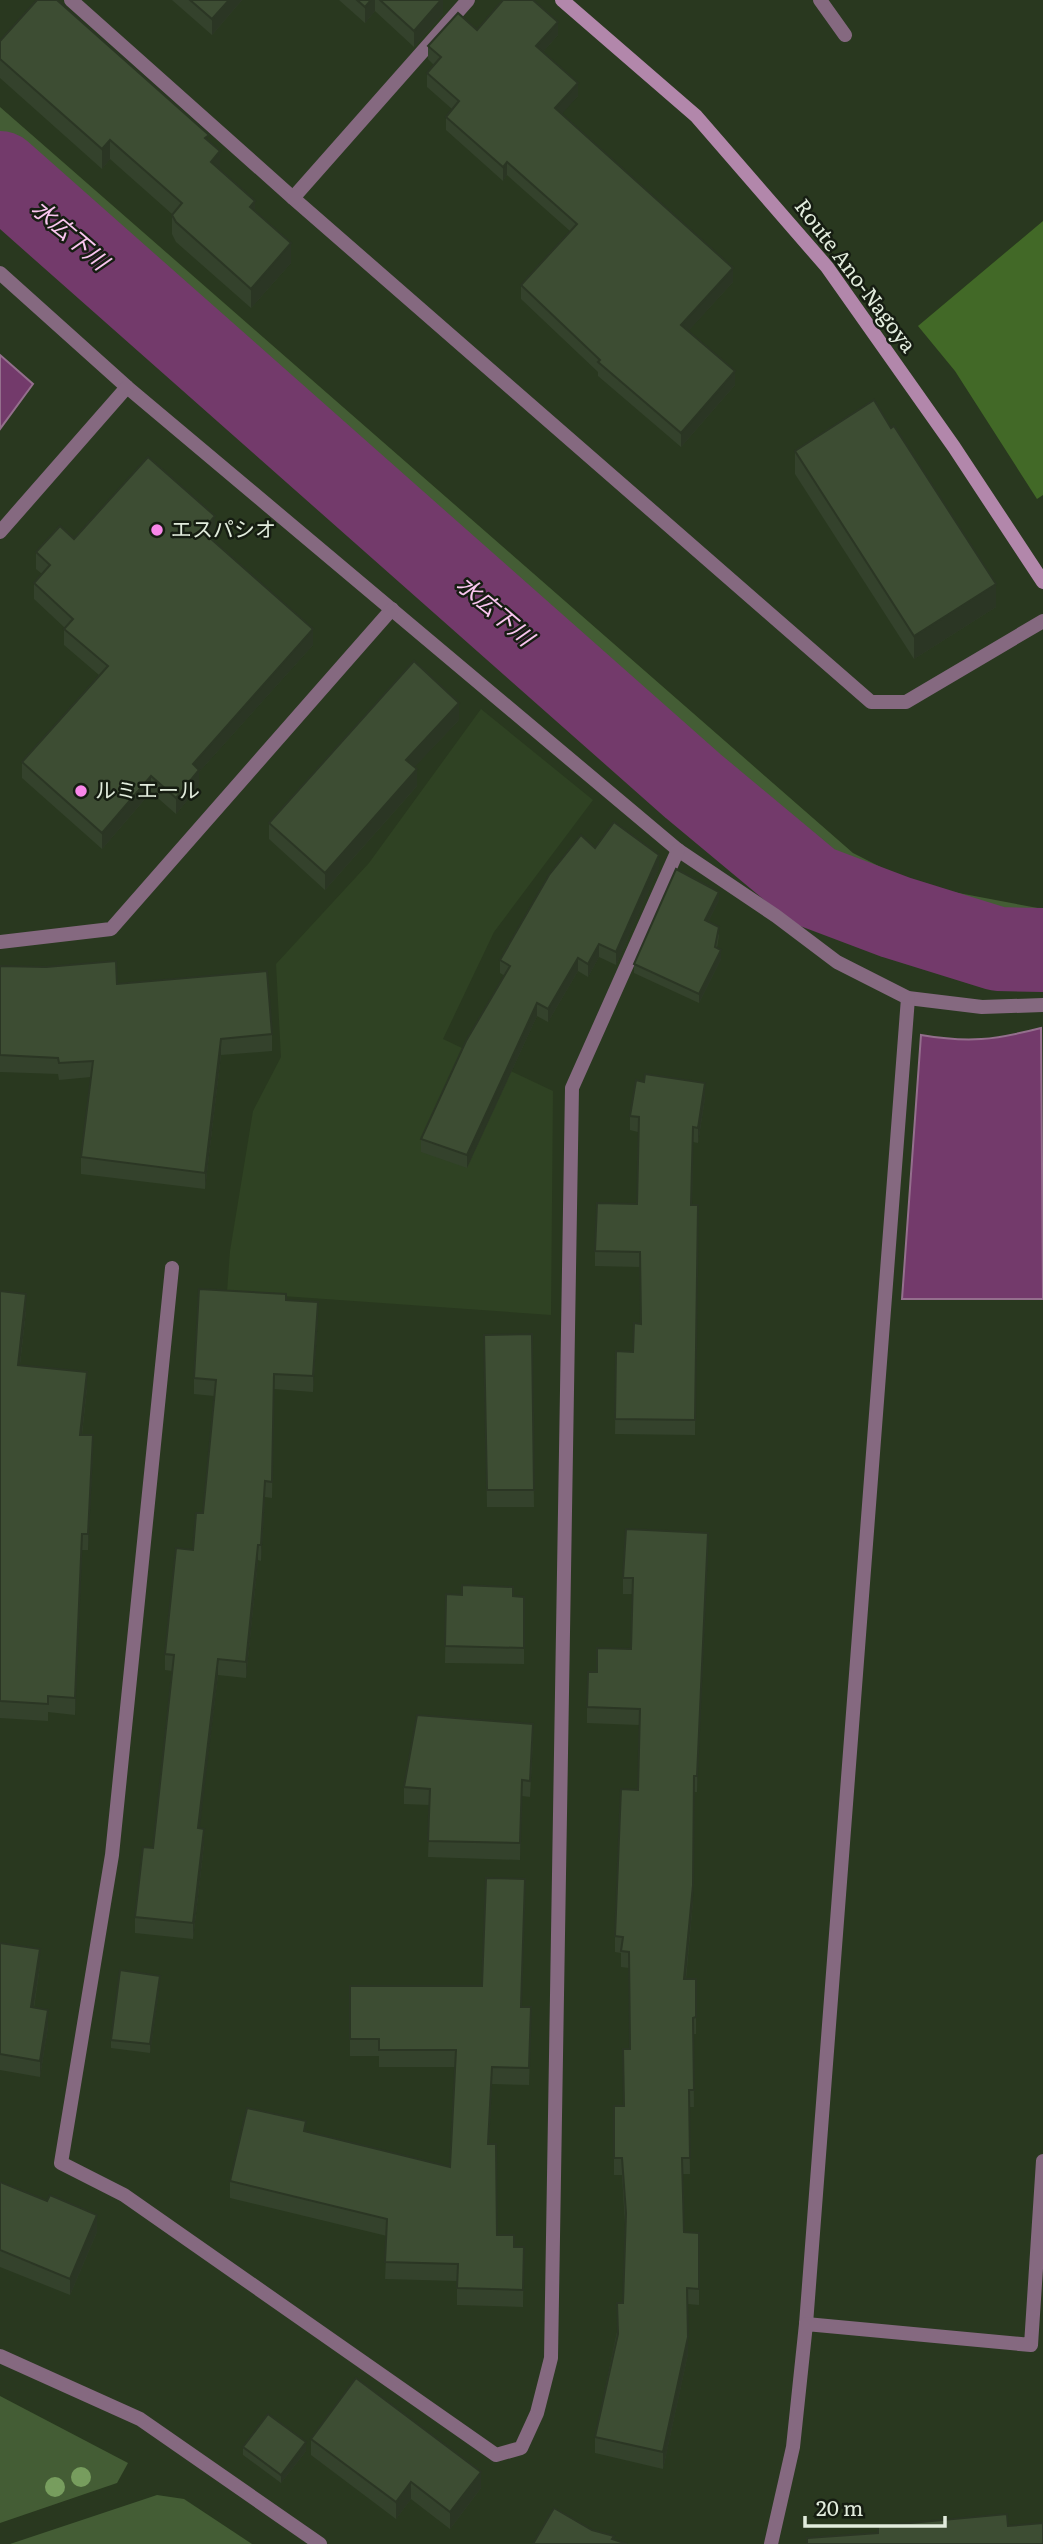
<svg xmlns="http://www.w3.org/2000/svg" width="1043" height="2544" font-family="Literata,'Noto Sans JP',serif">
	<rect width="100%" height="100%" fill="#29381f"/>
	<polygon fill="#2f4223" points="481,709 593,800 494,932 443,1039 553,1091 551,1315 227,1292 230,1251 253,1111 281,1057 276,964 369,863"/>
	<g fill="#445d35">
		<path d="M0 107 853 853 916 885 1043 909V938C953 927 870 906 793 858L0 158Z"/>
		<polygon points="0,2396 128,2463 117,2483 0,2523"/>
		<polygon points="157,2495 184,2499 252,2544 10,2544"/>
	</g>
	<polygon fill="#426927" points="1043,221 1043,495 1037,499 955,371 918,326"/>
	<g fill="#733a6b" stroke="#946f8d" stroke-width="2">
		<polygon points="0,355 33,384 0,429"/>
		<path d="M1041 1028 1043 1299H902L921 1035C969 1043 994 1040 1041 1028Z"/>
	</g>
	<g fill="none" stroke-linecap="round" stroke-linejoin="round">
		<polyline stroke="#733a6b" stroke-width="84" points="0,173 693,786 813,886 895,917 998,949 1043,950"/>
		<polyline stroke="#856980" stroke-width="14" points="820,0 845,35"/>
		<g stroke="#856980" stroke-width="14">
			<polyline points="71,0 293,198 871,702 906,702 1043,621"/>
			<polyline points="293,198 468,0"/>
			<polyline points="0,273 127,387 678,850 776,916 837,962 908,998 982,1007 1043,1005"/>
			<polyline points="0,532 127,387"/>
			<polyline points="0,942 111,929 392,609"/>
			<polyline points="172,1268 112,1855 61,2163 124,2195 496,2455 521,2448 537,2413 551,2358 572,1088 678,850"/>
			<polyline points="806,2324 908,998"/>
			<polyline points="0,2356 140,2419 320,2544"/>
			<polyline points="771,2544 793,2447 806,2324 1031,2345 1043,2161"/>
		</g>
		<polyline stroke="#b287ab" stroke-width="14" points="562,0 696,116 827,267 954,447 1043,582"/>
	</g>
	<g fill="#779d5e">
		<circle cx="81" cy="2477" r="10"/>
		<circle cx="55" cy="2487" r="10"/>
	</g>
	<g fill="#34422c">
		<polygon points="172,0 242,0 212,35"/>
		<polygon points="339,0 443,0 443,14 414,47 375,11 365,23"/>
		<polygon points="477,30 558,35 543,52 578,96 561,114 733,282 688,331 735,385 681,447 598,376 598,372 521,299 521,285 570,231 507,175 503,181 446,130 446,117 452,109 427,87 427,73 434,65 428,59 428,46"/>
		<polygon points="0,41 209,142 220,170 255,211 291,263 251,308 176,242 172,234 172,214 110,159 102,169 0,78"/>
		<polygon points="891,428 996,607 914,659 795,474 795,451"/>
		<polygon points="215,533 210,538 313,645 199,772 199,786 176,814 151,792 102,849 22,778 22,762 99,675 64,645 64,629 65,628 34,599 34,583 42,574 36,569 36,552 74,539"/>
		<polygon points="459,720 414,767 417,786 325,890 269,839 269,823"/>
		<polygon points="595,848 659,868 616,965 599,957 588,977 578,971 548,1022 537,1016 467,1168 421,1152 421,1139 505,976 500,973 500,960"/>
		<polygon points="719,900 708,922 719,935 717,948 721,959 699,1003 634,973 634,964"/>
		<polygon points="0,966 117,984 272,1034 272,1051 221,1055 205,1189 81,1174 81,1157 91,1077 59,1080 58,1074 0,1072"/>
		<polygon points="705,1098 698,1143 693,1142 692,1205 698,1205 695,1435 615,1434 616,1351 633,1352 641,1324 640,1267 595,1266 595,1251 637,1204 638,1132 630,1130 630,1116"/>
		<polygon points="0,1291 26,1311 20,1365 87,1388 82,1435 93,1452 88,1550 82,1550 75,1715 48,1712 48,1721 0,1718"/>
		<polygon points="286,1300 318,1317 313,1392 274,1389 272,1498 265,1497 261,1561 258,1560 246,1678 218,1675 199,1828 204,1845 193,1939 135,1933 135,1917 153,1848 172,1671 165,1670 165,1654 203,1513 214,1396 194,1394 194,1378"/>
		<polygon points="532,1334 534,1507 487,1507 484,1352"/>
		<polygon points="708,1549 697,1792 694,1792 693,1901 686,1979 696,2017 696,2034 693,2034 694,2107 689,2107 690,2174 683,2174 684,2232 699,2233 699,2305 688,2304 688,2354 663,2469 595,2453 595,2437 623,2303 625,2224 622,2175 614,2175 614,2123 624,2106 629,2049 629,1968 621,1967 621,1953 615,1952 615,1936 638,1790 639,1725 587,1723 587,1707 597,1672 631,1649 632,1594 623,1594 623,1578"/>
		<polygon points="446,1594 524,1597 524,1664 445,1663"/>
		<polygon points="533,1740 530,1797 522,1796 520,1860 428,1857 430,1805 404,1804 404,1787"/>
		<polygon points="525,1896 521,2007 531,2024 529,2085 492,2084 489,2144 497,2235 514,2247 524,2247 523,2307 457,2305 457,2281 385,2279 387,2236 230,2198 230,2181 306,2132 450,2167 455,2067 379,2067 379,2056 350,2056 350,1986 482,1986"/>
		<polygon points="0,1943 40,1966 34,2008 48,2027 40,2077 0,2070"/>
		<polygon points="160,1984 150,2053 111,2048 111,2040"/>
		<polygon points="0,2182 97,2232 70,2295 0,2267"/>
		<polygon points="311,2439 481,2488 450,2529 411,2499 396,2519 311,2455"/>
		<polygon points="243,2447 306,2451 281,2483 243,2455"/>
	</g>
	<g fill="#2b3624">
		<polygon points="229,0 242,0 212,35 212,19"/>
		<polygon points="371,0 375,0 375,11 365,23 365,7"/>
		<polygon points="441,0 443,0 443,14 414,47 414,31"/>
		<polygon points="558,22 558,35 536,60 536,46"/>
		<polygon points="578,83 578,96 555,122 555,108"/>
		<polygon points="110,140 110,159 102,169 102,149"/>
		<polygon points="220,151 220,171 211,162"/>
		<polygon points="507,162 507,175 503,181 503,167"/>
		<polygon points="255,201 255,221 250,207"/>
		<polygon points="291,243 291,263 251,308 251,289"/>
		<polygon points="733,268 733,282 681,339 681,325"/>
		<polygon points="735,371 735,385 681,447 681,433"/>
		<polygon points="215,516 215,533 202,547 202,531"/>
		<polygon points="996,584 996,607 914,659 914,636"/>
		<polygon points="313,629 313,645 199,772 199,786 176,814 176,798 193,764"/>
		<polygon points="459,703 459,720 406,776 406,760"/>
		<polygon points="417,769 417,786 325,890 325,873"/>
		<polygon points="151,776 151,792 102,849 102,833"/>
		<polygon points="659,855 659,868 616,965 616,952"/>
		<polygon points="719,892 719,900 705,928 705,920"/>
		<polygon points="599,944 599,957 588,977 588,964"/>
		<polygon points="721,950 721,959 699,1003 699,994"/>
		<polygon points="578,958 578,971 548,1022 548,1009"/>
		<polygon points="537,1003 537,1016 467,1168 467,1155"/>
		<polygon points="221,1039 221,1055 205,1189 205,1173"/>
		<polygon points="705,1083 705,1098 698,1143 698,1128"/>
		<polygon points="26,1294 26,1311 18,1381 18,1365"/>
		<polygon points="318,1302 318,1317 313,1392 313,1376"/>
		<polygon points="87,1372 87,1388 80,1451 80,1435"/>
		<polygon points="93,1435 93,1452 88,1550 88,1534"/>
		<polygon points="265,1481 265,1497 261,1561 261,1545"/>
		<polygon points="708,1533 708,1549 697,1792 697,1776"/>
		<polygon points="82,1534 82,1550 75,1715 75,1698"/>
		<polygon points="258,1545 258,1560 246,1678 246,1662"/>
		<polygon points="218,1659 218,1675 198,1844 198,1828"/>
		<polygon points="694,1776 693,1901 684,1995 684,1979"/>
		<polygon points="522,1780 522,1796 520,1860 520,1843"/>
		<polygon points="204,1829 204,1845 193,1939 193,1923"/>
		<polygon points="40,1949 40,1966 31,2024 31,2007"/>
		<polygon points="160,1976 160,1984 150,2053 150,2044"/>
		<polygon points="48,2010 48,2027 40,2077 40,2061"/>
		<polygon points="492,2067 492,2084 488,2161 488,2144"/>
		<polygon points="97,2215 97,2232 70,2295 70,2279"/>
		<polygon points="688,2337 688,2354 663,2469 663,2452"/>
		<polygon points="306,2442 306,2451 281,2483 281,2475"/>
		<polygon points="481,2472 481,2488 450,2529 450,2512"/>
		<polygon points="411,2482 411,2499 396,2519 396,2502"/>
	</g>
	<g fill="#3d4d33" stroke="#2b3624" stroke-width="2">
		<polygon points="37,0 57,0 209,135 205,138 220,151 211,162 255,201 250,207 291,243 251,289 176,222 172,215 182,203 110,140 102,149 0,59 0,41"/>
		<polygon points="190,0 229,0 212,19"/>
		<polygon points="357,0 371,0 365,7"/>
		<polygon points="380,0 441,0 414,31"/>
		<polygon points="503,0 533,0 558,22 536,46 578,83 555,108 733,268 681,325 735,371 681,433 598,362 600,360 521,285 577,224 507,162 503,167 446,117 459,101 427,73 441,57 428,46 458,13 477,30"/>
		<polygon points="874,400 891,428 894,426 996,584 914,636 795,451"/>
		<polygon points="148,457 215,516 202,531 313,629 193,764 199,770 176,798 151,776 102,833 22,762 108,666 64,629 73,619 34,583 50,565 36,552 60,526 74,539"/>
		<polygon points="414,661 459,703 406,760 417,769 325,873 269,823"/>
		<polygon points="614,822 659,855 616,952 599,944 588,964 578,958 548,1009 537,1003 467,1155 421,1139 466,1041 510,966 500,960 549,875 581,835 595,848"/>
		<polygon points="676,869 719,892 705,920 719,927 715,947 721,950 699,994 634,964"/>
		<polygon points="116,961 117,984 267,971 272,1034 221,1039 205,1173 81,1157 93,1061 59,1063 58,1058 0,1055 0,966 46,967"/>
		<polygon points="645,1074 705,1083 698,1128 693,1127 691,1205 698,1205 695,1420 615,1419 616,1351 633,1352 634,1323 641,1324 640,1252 595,1251 597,1203 637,1204 639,1117 630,1116 636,1080 644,1082"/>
		<polygon points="199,1289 286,1294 286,1300 318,1302 313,1376 274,1374 272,1482 265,1481 261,1545 258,1545 246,1662 218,1659 198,1828 204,1829 193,1923 135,1917 143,1847 153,1848 174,1655 165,1654 176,1548 193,1550 196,1513 203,1513 216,1380 194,1378"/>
		<polygon points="0,1291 26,1294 18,1365 87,1372 80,1435 93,1435 88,1534 82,1534 75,1698 48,1696 48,1704 0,1701"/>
		<polygon points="532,1334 534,1490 487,1490 484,1335"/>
		<polygon points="626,1529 708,1533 697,1776 694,1776 693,1885 684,1979 696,1979 696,2017 693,2018 694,2090 689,2090 690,2158 682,2158 684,2232 699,2233 699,2289 687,2288 688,2337 663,2452 595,2437 618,2334 617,2303 623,2303 626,2213 622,2158 614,2158 614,2106 624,2106 623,2049 630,2049 629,1952 621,1951 623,1937 615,1936 621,1789 638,1790 640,1709 587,1707 588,1672 597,1672 597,1648 631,1649 633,1578 623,1578"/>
		<polygon points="462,1585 513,1587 513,1596 524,1597 524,1648 445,1646 446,1594 462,1595"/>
		<polygon points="417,1715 533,1724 530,1781 522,1780 520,1843 428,1841 430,1789 404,1787"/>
		<polygon points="486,1878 525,1879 521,2007 531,2007 529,2068 492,2067 488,2144 496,2144 497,2235 514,2235 514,2247 524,2247 523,2290 457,2288 458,2264 385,2262 387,2219 230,2181 247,2108 306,2121 304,2131 450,2167 456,2050 379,2050 379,2039 350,2039 350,1986 482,1986"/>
		<polygon points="0,1943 40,1949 31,2007 48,2010 40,2061 0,2054"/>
		<polygon points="120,1970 160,1976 150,2044 111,2040"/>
		<polygon points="0,2182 47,2201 50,2195 97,2215 70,2279 0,2250"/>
		<polygon points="356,2378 481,2472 450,2512 411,2482 396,2502 311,2439"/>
		<polygon points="268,2414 306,2442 281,2475 243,2447"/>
		<polygon points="554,2508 592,2530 614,2536 612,2539 627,2544 533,2544"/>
		<polygon points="1007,2514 1008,2526 1043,2523 1043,2544 807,2544 807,2538 878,2533 878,2526"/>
	</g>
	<g fill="#f987e9" stroke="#161d12" stroke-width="2.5">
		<circle cx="157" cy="530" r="7"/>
		<circle cx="81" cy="791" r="7"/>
	</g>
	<g text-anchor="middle" stroke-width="5" stroke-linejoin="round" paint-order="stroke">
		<g font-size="21" fill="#e2ecdd" stroke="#161d12">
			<text transform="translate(855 276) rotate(53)" y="7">Route Ano-Nagoya</text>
		</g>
		<g font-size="21" fill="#e2ecdd" stroke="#161d12" text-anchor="start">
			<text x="171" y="537">エスパシオ</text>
			<text x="95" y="798">ルミエール</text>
		</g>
		<g font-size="23" font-style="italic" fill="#fac6f0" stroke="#161d12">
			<text transform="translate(70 235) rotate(41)" y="8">水広下川</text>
			<text transform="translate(495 611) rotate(41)" y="8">水広下川</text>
		</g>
	</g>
	<path d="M805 2516v10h140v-10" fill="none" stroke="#e2ecdd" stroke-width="3.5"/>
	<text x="816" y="2516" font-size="21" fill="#e2ecdd" stroke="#161d12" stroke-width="5" paint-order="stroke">20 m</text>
</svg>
